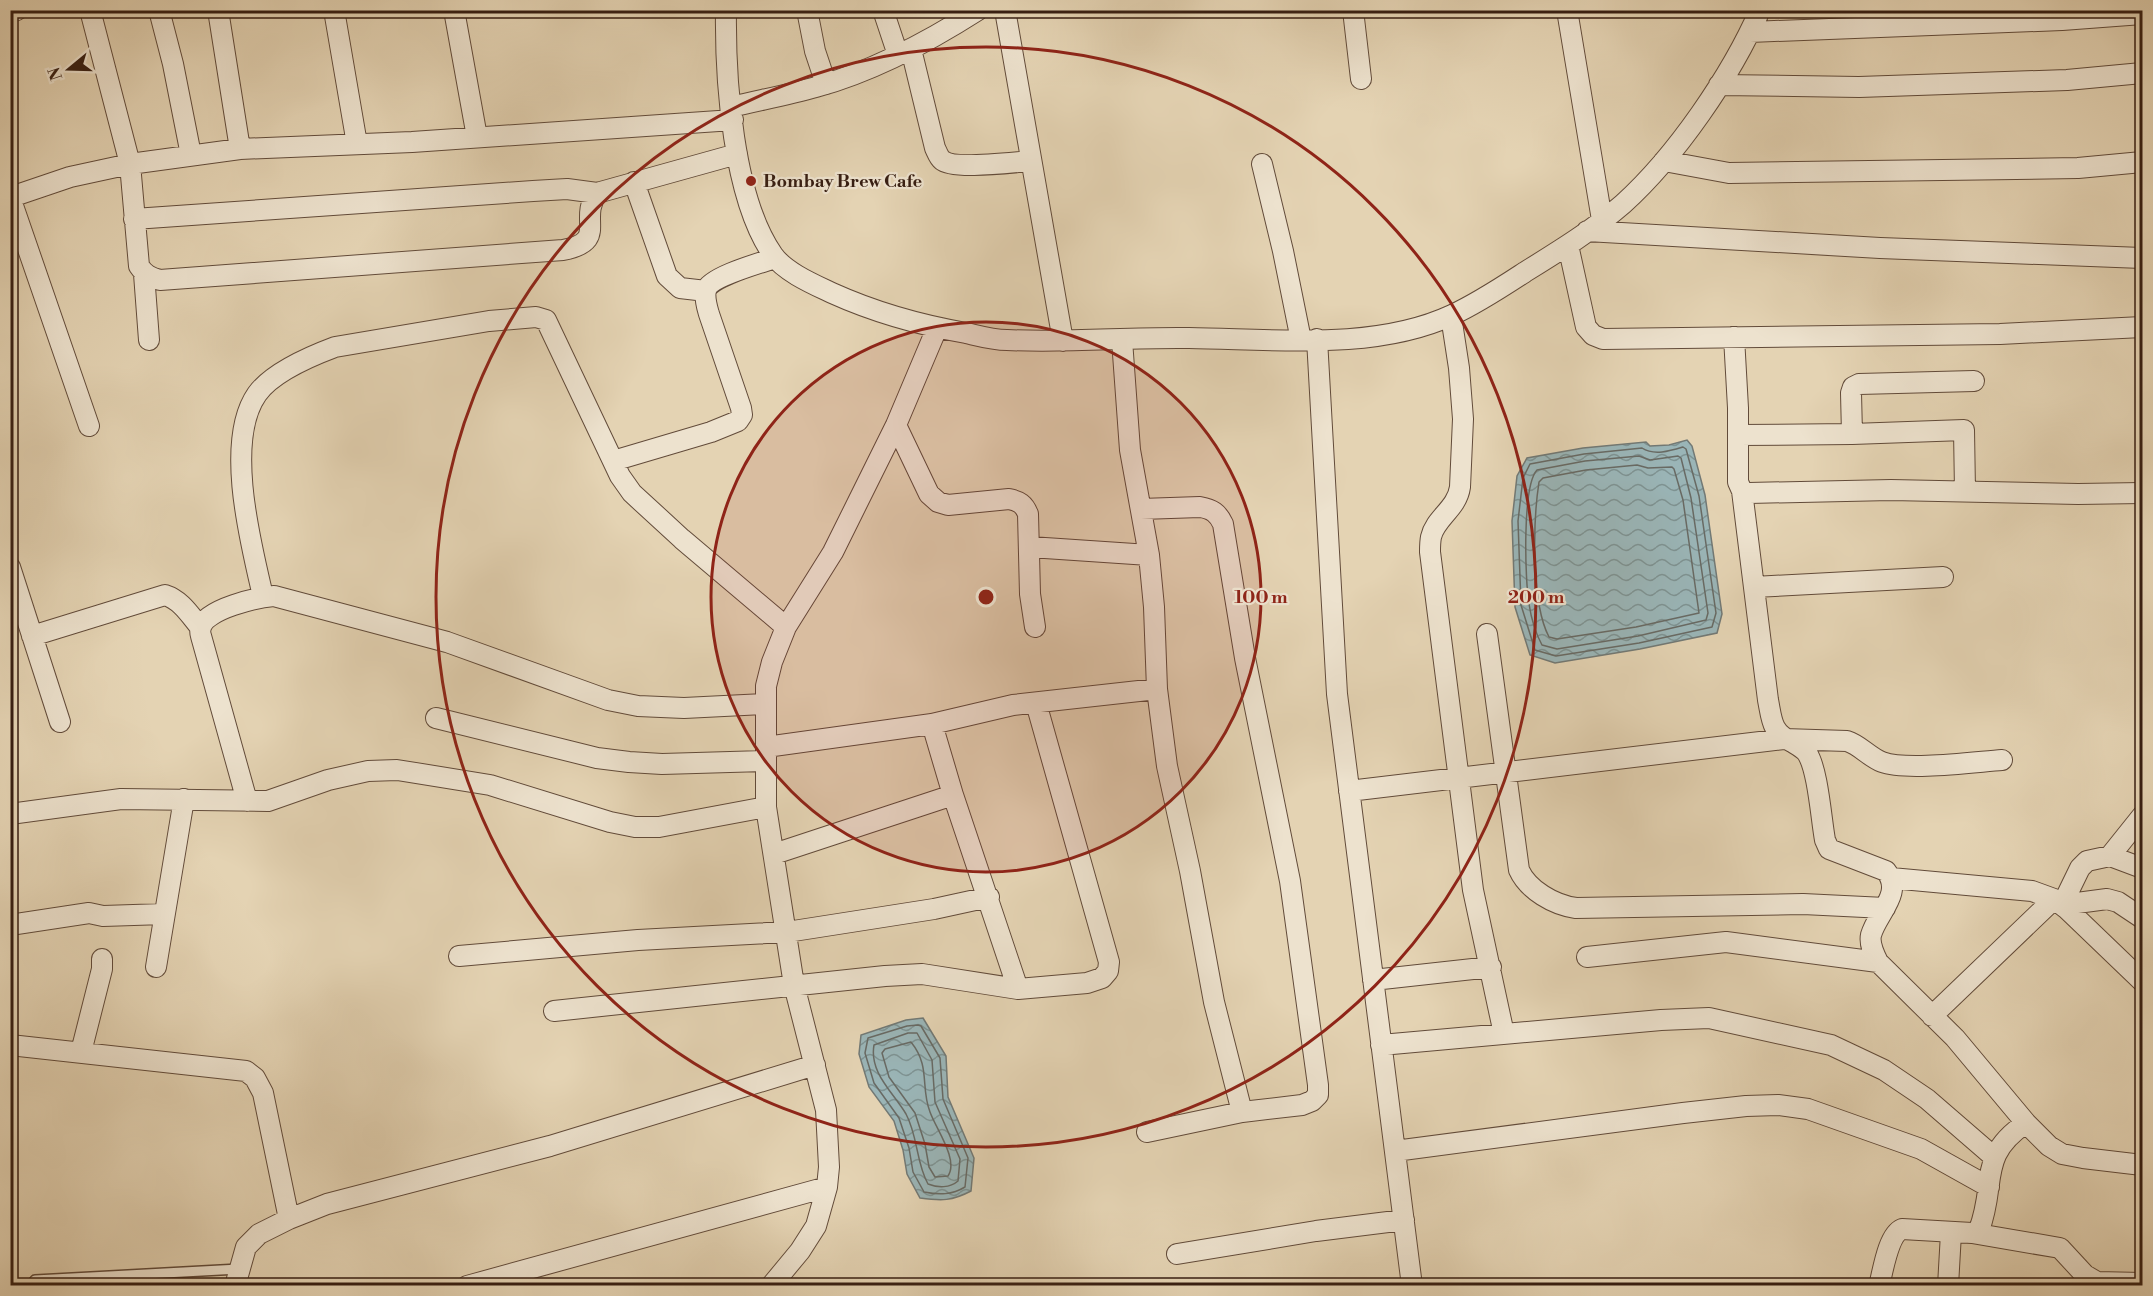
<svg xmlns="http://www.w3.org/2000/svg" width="2153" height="1296" viewBox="0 0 2153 1296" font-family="'Libre Bodoni',serif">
<defs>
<pattern id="water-waves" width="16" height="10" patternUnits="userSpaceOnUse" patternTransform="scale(1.5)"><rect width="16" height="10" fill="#9ab5b7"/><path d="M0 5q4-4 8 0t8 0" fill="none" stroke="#7e9393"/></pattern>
</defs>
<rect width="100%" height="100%" fill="#e4d3b3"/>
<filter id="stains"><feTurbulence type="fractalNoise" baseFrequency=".00333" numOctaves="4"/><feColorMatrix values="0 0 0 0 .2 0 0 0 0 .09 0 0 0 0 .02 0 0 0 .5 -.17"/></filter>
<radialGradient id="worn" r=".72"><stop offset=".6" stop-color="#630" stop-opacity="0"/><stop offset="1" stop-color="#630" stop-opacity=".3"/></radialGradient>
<path fill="url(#water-waves)" stroke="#727975" stroke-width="1.5" d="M 1687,440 L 1692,446 L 1705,495 L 1722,614 L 1717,633 L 1640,649 L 1555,663 L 1530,655 L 1515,607 L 1512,521 L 1517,476 L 1527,458 L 1583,448 L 1646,442 L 1650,446 L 1669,445 Z
M 923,1018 L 946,1056 L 948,1097 L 974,1158 L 971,1191 C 952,1201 942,1201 920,1198 L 907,1174 L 903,1150 L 894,1121 L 869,1087 L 859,1054 L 861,1035 L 906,1020 Z"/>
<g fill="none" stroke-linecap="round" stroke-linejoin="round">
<path stroke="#686a64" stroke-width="1.5" d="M 1683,447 L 1686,449 L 1699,496 L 1716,613 L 1712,627 L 1639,643 L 1556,656 L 1535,650 L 1521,605 L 1518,521 L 1523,478 L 1530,464 L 1584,454 L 1642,448 C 1654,456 1670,451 1683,447 Z
M 1639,456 L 1650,460 L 1678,456 L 1681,458 L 1691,498 L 1708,613 L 1706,620 L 1638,636 L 1557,649 L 1542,645 C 1536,634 1531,617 1529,604 C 1525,580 1522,486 1537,470 L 1585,461 Z
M 1637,465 L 1648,468 L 1672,467 L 1674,469 L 1683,500 L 1699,613 L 1636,627 L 1557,639 L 1549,637 C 1531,603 1533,521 1539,482 L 1543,478 L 1586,470 Z
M 918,1025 L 921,1026 L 940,1058 L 943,1099 L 968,1158 L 965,1187 C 952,1195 939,1195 924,1192 L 913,1172 L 909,1148 L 899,1118 L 874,1083 L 865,1053 L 868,1038 L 907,1026 Z
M 908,1033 L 917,1033 L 932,1060 L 935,1102 L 960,1159 L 958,1181 C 950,1188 938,1188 928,1184 C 916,1163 918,1136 906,1114 C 893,1092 869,1073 874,1045 Z
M 911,1042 C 931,1067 920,1086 930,1112 C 936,1129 959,1160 948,1176 L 935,1177 L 929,1167 L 925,1144 L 915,1113 L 889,1077 L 882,1053 L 885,1049 Z"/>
<g stroke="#624b3a" stroke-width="12">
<path id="service" d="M 30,1286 L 35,1280 L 239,1269"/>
</g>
<g stroke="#624b3a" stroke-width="22">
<path id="minor" d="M 90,10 L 130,164 L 139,266 C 145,275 150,277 160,280 L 563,250 C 609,241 578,220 597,193 L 737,154
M 159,10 L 173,64 L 191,155
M 218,10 L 240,149
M 334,10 L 357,144
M 454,10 L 477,137
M 726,10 C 725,80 733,198 773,255 C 785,272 813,284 832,293 C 874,312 920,325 966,333 C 979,336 993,340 1007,340 C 1068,343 1129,337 1189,338 C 1273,339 1375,351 1452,315 C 1478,303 1502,287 1525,272 C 1559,251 1593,230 1623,204 C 1676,156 1731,76 1760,10
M 807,10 L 815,51 L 826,84
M 883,10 L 898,55
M 1005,10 L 1063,341
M 1353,10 L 1361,79
M 1567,10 L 1602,220
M 10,13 L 17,10
M 1750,32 L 2062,20 L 2142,14
M 911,49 L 935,148 C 937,152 939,158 942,160 C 953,170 1014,162 1031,161
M 1719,85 L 1859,87 L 2067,80 L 2142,73
M 731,107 C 760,100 788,95 816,87 C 874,71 928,42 978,10
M 1664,161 L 1729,173 L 2078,168 L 2142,162
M 1262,164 L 1283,251 L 1301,340
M 634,182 L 667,276 L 680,288 L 706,291
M 10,197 L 89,426
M 11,197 L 70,177 L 130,164 L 240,149 L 412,142 L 733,120
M 134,219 L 533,191 L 567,189 L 597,193
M 1587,231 L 1880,248 L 2142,258
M 1568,245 L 1586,327 L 1593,335 L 1603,339 L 2000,334 L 2142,327
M 144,274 L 149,340
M 1451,316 L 1459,368 L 1463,419 L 1460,487 C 1457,509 1435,518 1431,537 C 1430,542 1430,547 1430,552 L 1473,890 L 1504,1034
M 1734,337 L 1738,408 L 1738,482 L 1742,491 L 1749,493 L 1891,490 L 2078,494 L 2142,493
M 1317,339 L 1337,694 L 1412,1286
M 1122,340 L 1130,450 L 1149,555 L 1154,607 L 1157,689 L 1167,766 L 1190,871 L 1214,1002 L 1242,1112
M 896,425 L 929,494 L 938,502 L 948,505 L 1009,499 C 1019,501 1024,504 1028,514 L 1030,594 L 1035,627
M 1852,434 L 1851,393 L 1853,387 L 1859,384 L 1974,381
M 1738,435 L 1852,434 L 1964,430 L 1965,491
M 613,461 L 711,432 L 738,421 L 742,415 L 741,408 L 709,314 C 707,307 704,298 706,290 C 710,277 760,263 775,258
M 1742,491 L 1768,700 C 1772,720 1771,732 1792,742 C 1797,745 1803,748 1807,753 C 1818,770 1821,818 1825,840 L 1829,849 L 1886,871 C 1904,893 1877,913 1871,935 C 1869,944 1874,954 1878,962 L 1955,1038 L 2026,1123 L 2049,1146 L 2062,1154 L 2083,1158 L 2142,1165
M 1141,509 L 1200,507 C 1212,509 1218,513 1223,524 L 1245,658 L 1290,881 L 1318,1085 L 1318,1095 L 1312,1101 L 1302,1105 L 1242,1112 L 1147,1132
M 1030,547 L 1149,555
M 10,567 L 60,722
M 1754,587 L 1943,577
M 263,596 C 251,544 224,441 257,394 C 272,373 311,356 335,347 L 489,321 L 536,317 L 546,320 L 620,476 L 632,493 L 682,539 L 786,627
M 1487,634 L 1519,870 C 1528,890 1554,905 1576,908 L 1803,904 L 1885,908
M 32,636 L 165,595 C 181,600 190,615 200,627
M 436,718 L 597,758 L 629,762 L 662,764 L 766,761
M 932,724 L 953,795 L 1018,989
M 766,747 L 932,724 L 1013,705 L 1157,689
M 1349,791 L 1784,739 L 1847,741 C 1860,745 1869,757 1882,762 C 1906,771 1974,762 2002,760
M 247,801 L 201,636 C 200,633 200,630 201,627 C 206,609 258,597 274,596 L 447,642 L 608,700 L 638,706 L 684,708 L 766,704
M 10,814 L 121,799 L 268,801 L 328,780 L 368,771 L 397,770 L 490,785 L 610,822 L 635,827 L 659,827 L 766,807
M 774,854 L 953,795
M 2110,856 L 2142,868
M 1891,878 L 2032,891 L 2054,899 L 2067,909 L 2142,981
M 2062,905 L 2080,868 L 2087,861 L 2110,856 L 2142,816
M 2062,905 L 2107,899 L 2118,902 L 2142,918
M 10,925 L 89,913 L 103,916 L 164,914
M 459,956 L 638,940 L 787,932 L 934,909 L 989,897
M 1587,957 L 1726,942 L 1878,962
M 156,967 L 184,799
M 1373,980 L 1491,967
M 554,1011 L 885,976 L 922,974 L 1018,989 L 1087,983 L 1102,978 L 1108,971 L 1109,962 L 1036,703
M 1932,1016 L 2054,899
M 10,1045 L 246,1071 L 255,1078 L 263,1093 L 289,1219
M 1381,1045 L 1661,1020 L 1709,1018 L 1831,1045 L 1884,1070 L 1927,1099 L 1994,1157
M 81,1052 L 102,969 L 102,959
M 1395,1151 L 1683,1113 L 1746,1106 L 1778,1105 L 1808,1109 L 1921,1149 L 1989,1187
M 1972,1233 L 2060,1248 L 2085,1275 L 2097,1282 L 2142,1283
M 1177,1254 L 1316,1231 L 1404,1220
M 235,1286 L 246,1247 L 259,1234 L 289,1219 L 327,1204 L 550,1146 L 815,1065
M 467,1286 L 827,1187
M 771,1286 L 800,1251 L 816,1226 L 827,1187 L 829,1167 L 826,1110 L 794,985 L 766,807 L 766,686 L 772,662 L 786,627 L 833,552 L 896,425 L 937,328
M 1879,1286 C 1883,1271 1888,1235 1902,1229 L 1972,1233 L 1979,1230 C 1997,1183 1977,1156 2026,1123
M 1948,1286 L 1951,1233"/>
</g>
<use href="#service" stroke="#ede2ce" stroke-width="9"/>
<use href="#minor" stroke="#ede2ce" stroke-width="20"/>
</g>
<circle cx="986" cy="597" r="275" fill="#8f2418" fill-opacity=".12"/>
<g fill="none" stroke="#8f2418" stroke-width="3">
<circle cx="986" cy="597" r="275"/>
<circle cx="986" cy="597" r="550"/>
</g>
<circle fill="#8f2418" stroke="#ede2ce" stroke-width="2" cx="751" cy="181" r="6"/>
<g text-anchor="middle" stroke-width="4.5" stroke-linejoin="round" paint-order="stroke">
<g font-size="18" font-weight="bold" fill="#371e12" stroke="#ede2ce" text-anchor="start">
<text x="763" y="187">Bombay Brew Cafe</text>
</g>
</g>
<circle cx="986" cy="597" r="9" fill="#8f2418" stroke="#ede2ce" stroke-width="3"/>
<g font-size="18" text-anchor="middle" font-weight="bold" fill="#8f2418" stroke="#ede2ce" stroke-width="4.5" stroke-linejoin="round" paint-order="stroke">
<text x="1261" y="603">100 m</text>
<text x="1536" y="603">200 m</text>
</g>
<rect width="2153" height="1296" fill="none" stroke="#e4d3b3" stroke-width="36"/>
<rect x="12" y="12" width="2129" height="1272" fill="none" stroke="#371e12" stroke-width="3"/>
<rect x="18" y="18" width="2117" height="1260" fill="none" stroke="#371e12" stroke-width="1.5"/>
<g transform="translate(69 69) rotate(251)" stroke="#ede2ce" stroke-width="4.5" paint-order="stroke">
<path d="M0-4.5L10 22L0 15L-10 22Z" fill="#371e12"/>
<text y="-9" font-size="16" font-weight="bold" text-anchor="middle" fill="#371e12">N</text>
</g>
<rect width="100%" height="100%" filter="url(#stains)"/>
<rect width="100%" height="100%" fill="url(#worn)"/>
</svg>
